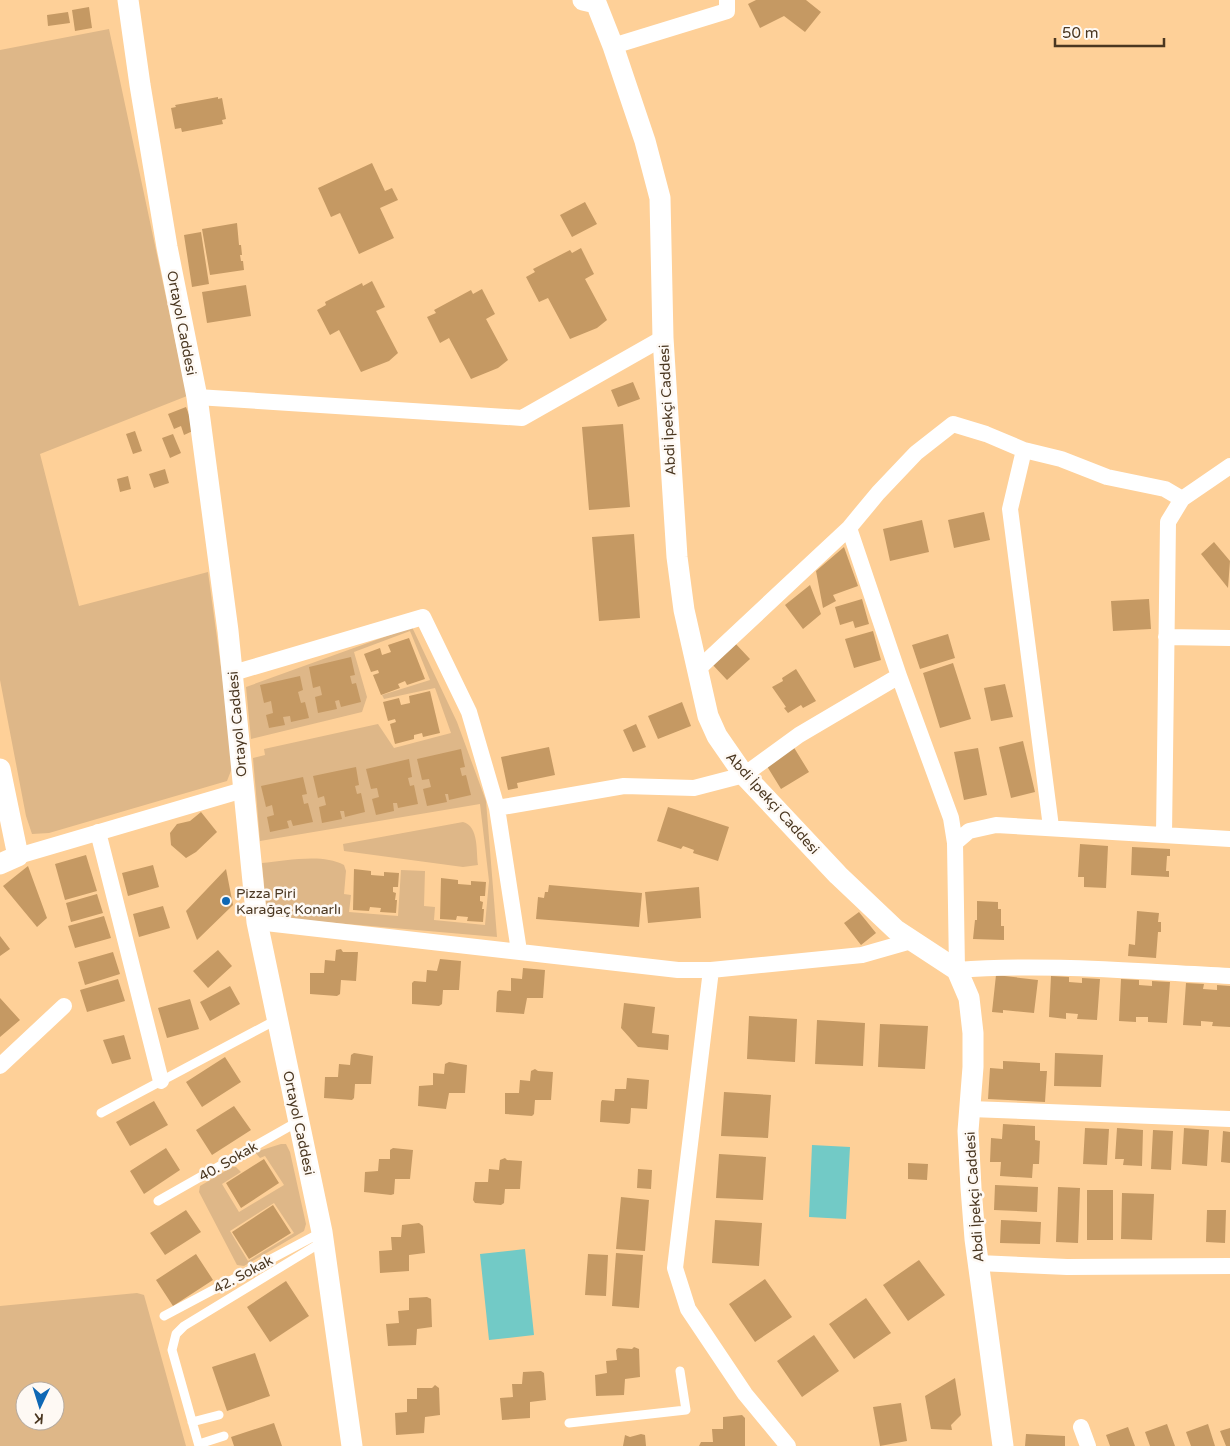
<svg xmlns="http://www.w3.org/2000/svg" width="1230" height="1446" viewBox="0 0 1230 1446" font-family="'Varela Round',sans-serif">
<rect width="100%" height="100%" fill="#fed098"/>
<path fill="#deb788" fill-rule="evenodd" d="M 109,29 L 187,396 L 40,454 L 79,606 L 208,572 L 234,763 L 227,781 L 49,833 L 32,834 L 26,816 L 0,680 L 0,50 Z
M 412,627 L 457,722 L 486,801 L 497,937 L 267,917 L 262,863 C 286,861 322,853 344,865 L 346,871 L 344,894 L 351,895 L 349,912 L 398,916 L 401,870 L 425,871 L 424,906 L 435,907 L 434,920 L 485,925 L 489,881 L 480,804 L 260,841 L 253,758 L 265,755 L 264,749 L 378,724 L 394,748 L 451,733 L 435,688 L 384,699 L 382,695 L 430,680 L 410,631 L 354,652 L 367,697 L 362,712 L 251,739 L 246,687 Z
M 463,822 C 479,826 476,851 478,865 L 463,867 L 344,851 L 343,844 Z
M 281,1144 L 286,1144 L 290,1152 L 306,1224 L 304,1231 L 244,1266 L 237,1265 L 199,1192 L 200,1186 L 232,1167 L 236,1167 L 241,1172 L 222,1184 L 239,1212 L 284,1185 L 265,1156 L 260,1158 L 255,1152 ZM 274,1203 L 294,1233 L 248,1261 L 230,1231 Z
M 137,1293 L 144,1295 L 186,1446 L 0,1446 L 0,1306 ZM 25,1391 L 55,1391 L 55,1421 L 25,1421 Z"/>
<path fill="#72cac6" d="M 812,1145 L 850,1147 L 846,1219 L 809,1217 Z
M 525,1249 L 534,1335 L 489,1340 L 480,1254 Z"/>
<path fill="#c59963" d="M 756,0 L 806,0 L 821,12 L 805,32 L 784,16 L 760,28 L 748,4 Z
M 89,7 L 92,28 L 75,31 L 72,10 Z
M 68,12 L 70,23 L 48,26 L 47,15 Z
M 218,97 L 218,99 L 222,98 L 226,119 L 222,120 L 223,124 L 182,132 L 181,128 L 175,129 L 171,108 L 176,107 L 175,105 Z
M 372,163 L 385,191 L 392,188 L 398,200 L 380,208 L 394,238 L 359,254 L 340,213 L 331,217 L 318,188 Z
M 585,202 L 597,224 L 572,237 L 560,215 Z
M 237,223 L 239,245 L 241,245 L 242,255 L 240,255 L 241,261 L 243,261 L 244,270 L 210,275 L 202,229 Z
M 201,232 L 209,284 L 192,287 L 184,235 Z
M 581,248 L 594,274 L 585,279 L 607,320 L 597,328 L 570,339 L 548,298 L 539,302 L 526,277 L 535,272 L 533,269 L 570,250 L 572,253 Z
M 372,281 L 385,307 L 376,311 L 398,353 L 389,361 L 361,372 L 339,330 L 330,335 L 317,310 L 326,305 L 325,302 L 362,283 L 363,286 Z
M 246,285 L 251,316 L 207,323 L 202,292 Z
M 482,289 L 495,314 L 486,319 L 508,360 L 498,368 L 471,379 L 449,338 L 440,343 L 427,317 L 436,313 L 434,310 L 471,290 L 473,294 Z
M 633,382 L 640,399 L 618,407 L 611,390 Z
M 186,407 L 195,430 L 184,435 L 181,426 L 174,429 L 168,414 Z
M 623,424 L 630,507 L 589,510 L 582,427 Z
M 135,431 L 142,451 L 133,454 L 126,434 Z
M 173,434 L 181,453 L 170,458 L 162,438 Z
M 165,469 L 169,483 L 154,488 L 149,474 Z
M 128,476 L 131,489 L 120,492 L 117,479 Z
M 984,512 L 990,540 L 954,548 L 948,520 Z
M 922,520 L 929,552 L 890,561 L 883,529 Z
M 634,534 L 640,618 L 599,621 L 592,537 Z
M 1214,542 L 1230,561 L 1228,588 L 1201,554 Z
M 844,547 L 858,586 L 833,595 L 836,601 L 823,608 L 816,571 Z
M 810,585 L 821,614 L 803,629 L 785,605 Z
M 862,599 L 869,624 L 855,628 L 853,621 L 840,625 L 835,607 Z
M 1149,599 L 1151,629 L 1113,631 L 1111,601 Z
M 873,631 L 881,660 L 854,668 L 845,639 Z
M 948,634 L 955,658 L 920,669 L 912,645 Z
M 409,638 L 425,679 L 407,685 L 405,681 L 398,684 L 400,688 L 381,695 L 373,675 L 379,673 L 378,670 L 371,672 L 364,654 L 380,648 L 382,655 L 391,652 L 388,645 Z
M 734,642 L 750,659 L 727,680 L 711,663 Z
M 351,657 L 355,675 L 350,676 L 352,684 L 356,683 L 361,702 L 341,707 L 339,700 L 335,701 L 337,709 L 318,713 L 315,697 L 322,695 L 320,686 L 313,688 L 309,667 Z
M 953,663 L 971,719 L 940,728 L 923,673 Z
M 796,669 L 816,701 L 803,708 L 801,705 L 788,713 L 784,708 L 786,707 L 772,687 L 783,681 L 782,678 Z
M 300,676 L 303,690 L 298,692 L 301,703 L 305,702 L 309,718 L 291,722 L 290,716 L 283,717 L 285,725 L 269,728 L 266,715 L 273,713 L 271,701 L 264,703 L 260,685 Z
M 1005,684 L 1013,717 L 991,721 L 984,688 Z
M 430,691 L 440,733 L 423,737 L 422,733 L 414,735 L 414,739 L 395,744 L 390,724 L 396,722 L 395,719 L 388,721 L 383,702 L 399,698 L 401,705 L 410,703 L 409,696 Z
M 682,702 L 691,726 L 658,739 L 648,716 Z
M 636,724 L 646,747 L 633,752 L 623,730 Z
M 1023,741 L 1035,792 L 1011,798 L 999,747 Z
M 793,746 L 809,772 L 781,789 L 765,763 Z
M 549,747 L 555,775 L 517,783 L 518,788 L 508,790 L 501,757 Z
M 978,748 L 987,795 L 964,800 L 954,752 Z
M 461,749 L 465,767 L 460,768 L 462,776 L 466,775 L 471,795 L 449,800 L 448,794 L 445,794 L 447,802 L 427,806 L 423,789 L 431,787 L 429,779 L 422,780 L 417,759 Z
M 409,759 L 412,777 L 408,778 L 410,786 L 414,785 L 418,804 L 398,808 L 397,803 L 393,803 L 394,811 L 376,815 L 372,799 L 379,797 L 377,788 L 371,789 L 366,769 Z
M 356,767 L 359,785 L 355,786 L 357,794 L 361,793 L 365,812 L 345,817 L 344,811 L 340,811 L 342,819 L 322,823 L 319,807 L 326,805 L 324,796 L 318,798 L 313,776 Z
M 303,777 L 307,794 L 302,795 L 304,804 L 308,803 L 313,822 L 293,826 L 291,820 L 287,821 L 289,828 L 270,832 L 267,817 L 274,815 L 272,805 L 266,807 L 261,786 Z
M 668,807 L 729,827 L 718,861 L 693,853 L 694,850 L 683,846 L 681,849 L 657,841 Z
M 201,812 L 217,832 L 196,852 L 186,858 L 171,845 L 170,833 L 177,824 L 190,821 Z
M 1080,844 L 1108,846 L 1106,888 L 1084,887 L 1084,877 L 1078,877 Z
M 1132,847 L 1170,849 L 1170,856 L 1167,856 L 1166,871 L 1169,871 L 1169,877 L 1131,875 Z
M 86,855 L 97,891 L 65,900 L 55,864 Z
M 153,865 L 159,887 L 128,896 L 122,873 Z
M 28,866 L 47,918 L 37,927 L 3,886 Z
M 226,869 L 233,905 L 197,940 L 186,911 Z
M 354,869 L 371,871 L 371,875 L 384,876 L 384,872 L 399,873 L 398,887 L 393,887 L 393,892 L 396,893 L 395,900 L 397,900 L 396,913 L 380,912 L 381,908 L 370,907 L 369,911 L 353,910 Z
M 441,878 L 458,880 L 458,884 L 471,885 L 471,881 L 486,882 L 485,896 L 480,896 L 480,901 L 483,902 L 482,909 L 484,909 L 483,922 L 467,921 L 468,917 L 457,916 L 456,920 L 440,919 Z
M 549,885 L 642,893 L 639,927 L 536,919 L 538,897 L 544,898 L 545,892 L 548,892 Z
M 699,887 L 701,918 L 648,923 L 645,892 Z
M 97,894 L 103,913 L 71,922 L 66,903 Z
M 977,901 L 998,902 L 998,909 L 1001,909 L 1001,926 L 1004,926 L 1004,940 L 973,939 L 975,920 L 977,920 Z
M 163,906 L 170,928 L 139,937 L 133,914 Z
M 1137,911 L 1159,913 L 1158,922 L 1161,922 L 1161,932 L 1158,932 L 1156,958 L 1128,956 L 1129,944 L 1135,945 Z
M 859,912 L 876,933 L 861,945 L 844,923 Z
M 104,916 L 111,938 L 75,948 L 68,926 Z
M 0,936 L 10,949 L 0,956 Z
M 341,949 L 343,952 L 358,952 L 356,981 L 341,980 L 340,994 L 337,996 L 310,994 L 310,973 L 324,973 L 325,960 L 335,961 L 336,950 Z
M 218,950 L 232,966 L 208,988 L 193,971 Z
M 113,952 L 120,974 L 85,985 L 78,962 Z
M 440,959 L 461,961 L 459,990 L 443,990 L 442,1004 L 439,1006 L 412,1004 L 412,983 L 414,981 L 426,982 L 427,970 L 437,971 Z
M 523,968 L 545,970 L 543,998 L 527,998 L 524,1014 L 496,1012 L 497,992 L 499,990 L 511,991 L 511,978 L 522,979 Z
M 996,975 L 1038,980 L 1034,1013 L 1003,1010 L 1003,1013 L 992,1012 Z
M 1051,976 L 1069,977 L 1069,982 L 1082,983 L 1082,978 L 1100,979 L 1097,1020 L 1077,1019 L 1078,1014 L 1066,1013 L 1066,1019 L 1049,1017 Z
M 118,979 L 125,1001 L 87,1012 L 80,990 Z
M 1121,979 L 1139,980 L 1139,985 L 1152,986 L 1152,981 L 1170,982 L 1167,1023 L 1148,1022 L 1148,1017 L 1136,1017 L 1136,1022 L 1119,1021 Z
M 1186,983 L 1204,984 L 1203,989 L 1217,990 L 1217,985 L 1230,986 L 1230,1027 L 1212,1026 L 1213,1022 L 1201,1021 L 1201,1026 L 1183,1025 Z
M 230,986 L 240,1004 L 210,1021 L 200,1002 Z
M 0,998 L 20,1020 L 0,1037 Z
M 190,999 L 199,1029 L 167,1038 L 158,1008 Z
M 624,1003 L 655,1007 L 652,1033 L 669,1035 L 668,1050 L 638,1047 L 621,1028 Z
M 749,1016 L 797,1019 L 795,1062 L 747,1059 Z
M 817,1020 L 865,1023 L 863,1066 L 815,1064 Z
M 880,1024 L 928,1026 L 925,1069 L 878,1067 Z
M 124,1035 L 131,1059 L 112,1064 L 103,1040 Z
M 354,1053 L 373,1056 L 371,1084 L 355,1084 L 354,1098 L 352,1100 L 324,1098 L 325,1077 L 338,1077 L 339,1064 L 350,1065 L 351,1055 Z
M 1055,1053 L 1103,1055 L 1101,1087 L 1054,1086 Z
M 225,1057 L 241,1082 L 202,1107 L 186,1082 Z
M 1003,1061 L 1040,1063 L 1040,1071 L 1047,1071 L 1045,1102 L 988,1099 L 990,1068 L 1003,1069 Z
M 449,1062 L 467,1065 L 465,1093 L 449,1093 L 446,1109 L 418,1106 L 419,1086 L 433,1085 L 433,1073 L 444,1074 L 445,1064 Z
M 535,1069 L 538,1071 L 553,1072 L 551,1100 L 535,1100 L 534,1114 L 532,1116 L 505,1114 L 505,1093 L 519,1093 L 520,1080 L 530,1081 L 531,1071 Z
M 627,1078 L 649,1080 L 647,1109 L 631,1108 L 630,1123 L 628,1124 L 600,1122 L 601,1102 L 602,1100 L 614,1101 L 615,1089 L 626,1089 Z
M 724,1092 L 771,1095 L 768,1138 L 721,1136 Z
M 154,1101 L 168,1125 L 130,1146 L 116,1122 Z
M 234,1106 L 251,1130 L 212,1155 L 196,1130 Z
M 1003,1124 L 1035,1126 L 1035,1140 L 1040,1141 L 1039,1164 L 1033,1164 L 1032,1178 L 1000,1176 L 1001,1162 L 990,1162 L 991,1138 L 1002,1139 Z
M 1085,1128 L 1109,1129 L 1107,1165 L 1083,1164 Z
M 1117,1128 L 1143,1130 L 1142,1166 L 1123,1165 L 1124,1159 L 1115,1159 Z
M 1184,1128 L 1209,1130 L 1207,1166 L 1182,1164 Z
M 1153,1130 L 1173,1131 L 1171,1170 L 1151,1169 Z
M 1223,1131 L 1230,1132 L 1230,1163 L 1221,1162 Z
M 166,1148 L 180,1170 L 144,1194 L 130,1171 Z
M 393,1148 L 413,1150 L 410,1179 L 395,1179 L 394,1194 L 391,1195 L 364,1192 L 365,1172 L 378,1171 L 379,1159 L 390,1159 L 390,1150 Z
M 719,1154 L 766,1157 L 763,1200 L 716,1198 Z
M 505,1158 L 507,1160 L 522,1161 L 520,1189 L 505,1189 L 504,1203 L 501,1205 L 475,1203 L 473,1200 L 475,1182 L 488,1182 L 489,1169 L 499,1170 L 500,1160 Z
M 264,1159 L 279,1183 L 241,1208 L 226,1183 Z
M 908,1163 L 928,1164 L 927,1180 L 908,1179 Z
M 638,1169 L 652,1170 L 651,1189 L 637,1188 Z
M 995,1185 L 1038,1187 L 1037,1212 L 994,1210 Z
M 1058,1187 L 1080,1188 L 1078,1243 L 1056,1242 Z
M 1087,1190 L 1113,1190 L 1113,1240 L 1087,1240 Z
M 1122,1193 L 1154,1194 L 1152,1240 L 1121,1239 Z
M 621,1197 L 649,1200 L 645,1251 L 616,1249 Z
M 273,1205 L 291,1233 L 249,1259 L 232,1232 Z
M 186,1210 L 201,1232 L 165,1255 L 150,1233 Z
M 1207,1210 L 1226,1210 L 1225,1243 L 1206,1242 Z
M 715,1220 L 762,1223 L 759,1266 L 712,1263 Z
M 1001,1220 L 1041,1222 L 1040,1244 L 1000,1243 Z
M 419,1223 L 423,1226 L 425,1253 L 409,1255 L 409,1271 L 380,1273 L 379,1251 L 392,1250 L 391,1237 L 401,1237 L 402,1225 Z
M 616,1253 L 643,1255 L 639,1308 L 612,1306 Z
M 196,1254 L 213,1280 L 173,1306 L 156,1280 Z
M 588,1254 L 608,1255 L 606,1296 L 585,1295 Z
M 919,1260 L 945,1295 L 908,1321 L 883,1285 Z
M 765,1279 L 792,1317 L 755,1342 L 729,1304 Z
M 286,1281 L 309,1316 L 270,1342 L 247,1307 Z
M 427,1297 L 431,1299 L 432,1327 L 417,1329 L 416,1345 L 388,1346 L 386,1324 L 399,1323 L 398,1311 L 409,1310 L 409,1298 Z
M 866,1298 L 891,1333 L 854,1359 L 829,1324 Z
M 814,1335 L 839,1371 L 802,1397 L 777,1361 Z
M 634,1347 L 639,1349 L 640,1377 L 625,1379 L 624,1395 L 596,1396 L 595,1375 L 607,1373 L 606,1361 L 617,1360 L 616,1350 L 618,1348 L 632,1349 Z
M 255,1353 L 270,1396 L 227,1411 L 212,1367 Z
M 541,1371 L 544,1373 L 546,1400 L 530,1402 L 530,1418 L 502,1420 L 500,1398 L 513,1397 L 512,1384 L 522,1384 L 523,1372 Z
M 955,1378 L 961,1415 L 951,1425 L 952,1430 L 931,1429 L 925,1396 Z
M 435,1385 L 439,1388 L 440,1415 L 425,1417 L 424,1433 L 396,1435 L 395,1413 L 407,1412 L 407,1399 L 417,1399 L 417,1388 L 432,1388 Z
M 901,1403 L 907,1441 L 880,1446 L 873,1407 Z
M 742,1415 L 745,1418 L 745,1446 L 699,1446 L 701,1442 L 713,1442 L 712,1429 L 723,1429 L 723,1417 Z
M 274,1423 L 282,1446 L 234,1446 L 231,1437 Z
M 1167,1424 L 1175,1446 L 1150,1446 L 1145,1432 Z
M 1208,1424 L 1215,1446 L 1191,1446 L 1186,1432 Z
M 1128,1427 L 1135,1446 L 1110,1446 L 1106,1435 Z
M 1230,1428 L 1230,1446 L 1226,1446 L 1220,1431 Z
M 641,1434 L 645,1435 L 646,1446 L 623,1446 L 625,1435 L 630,1437 Z
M 1026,1434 L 1065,1436 L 1065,1446 L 1025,1446 Z"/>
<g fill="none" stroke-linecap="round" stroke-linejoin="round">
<path stroke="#fff" stroke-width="9" d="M 101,1113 L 278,1019
M 158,1201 L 299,1121
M 164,1316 L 322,1232
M 192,1422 L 219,1415
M 569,1423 L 686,1410 L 680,1371
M 199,1444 L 224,1436
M 199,1446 L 172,1350 L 176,1334 L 184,1326 L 322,1242"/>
<path stroke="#fff" stroke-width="16" d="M 613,46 L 727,11 L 727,0
M 197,397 L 522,418 L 663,338
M 1024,450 L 1010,509 L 1051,827
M 849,528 L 878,493 L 916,453 L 953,424 L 986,434 L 1024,450 L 1061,459 L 1107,477 L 1165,489 L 1182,499
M 1166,637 L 1230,638
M 233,673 L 423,617 L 469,712 L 497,808
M 899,676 L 951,818 L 955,843
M 98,832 L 161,1081
M 1164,835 L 1168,522 L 1182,499 L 1230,466
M 1230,839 L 996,825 L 969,831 L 955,843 L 957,970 C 1047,963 1139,972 1230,976
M 18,856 L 243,790
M 257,922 L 678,970 L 711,970 L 862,955 L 911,941
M 519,951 L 497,808 L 624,786 L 694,788 L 744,775 L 799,735 L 899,676 L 849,528 L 696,671
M 711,970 L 675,1268 L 688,1309 L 745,1394 L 788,1446
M 0,1066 L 64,1006
M 970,1109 L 1230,1119
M 978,1263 L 1067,1267 L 1230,1266
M 1081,1427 L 1088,1446"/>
<path stroke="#fff" stroke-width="21" d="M 128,0 L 140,85 L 167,247 L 197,397 L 228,631 L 257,922 L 322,1232 L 352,1446
M 583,0 L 596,3 L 613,46 L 645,141 L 660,198 L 663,338 L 677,557 L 684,610 L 708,716 L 717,736 L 744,775 L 838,875 L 896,930 L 957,970 L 969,998 L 973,1033 L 973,1067 L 968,1131 L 971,1188 L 975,1239 L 1003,1446
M 0,769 L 18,856 L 0,864"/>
</g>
<circle fill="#0f68b5" stroke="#fef9f4" stroke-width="2" cx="226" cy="901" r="5"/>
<g text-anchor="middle" stroke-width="5" stroke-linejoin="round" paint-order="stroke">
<g font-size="14" fill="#4a3721" stroke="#fef9f4">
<text transform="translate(182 323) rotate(79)" y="5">Ortayol Caddesi</text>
<text transform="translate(667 410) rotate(-93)" y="5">Abdi İpekçi Caddesi</text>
<text transform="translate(237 724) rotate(-95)" y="5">Ortayol Caddesi</text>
<text transform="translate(773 803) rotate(48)" y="5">Abdi İpekçi Caddesi</text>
<text transform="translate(299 1123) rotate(78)" y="5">Ortayol Caddesi</text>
<text transform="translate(228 1161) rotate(-30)" y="5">40. Sokak</text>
<text transform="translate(974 1197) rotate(-94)" y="5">Abdi İpekçi Caddesi</text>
<text transform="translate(243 1274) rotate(-28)" y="5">42. Sokak</text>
</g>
<g font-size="14" fill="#4a3721" stroke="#fef9f4" text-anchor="start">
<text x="236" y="898">Pizza Piri<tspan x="236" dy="16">Karağaç Konarlı</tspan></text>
</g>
</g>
<g transform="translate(40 1406) rotate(184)"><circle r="24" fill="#fef9f4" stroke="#b6aba0"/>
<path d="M0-4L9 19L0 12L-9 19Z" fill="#0f68b5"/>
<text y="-8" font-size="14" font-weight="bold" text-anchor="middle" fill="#4a3721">K</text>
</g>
<path d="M1055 38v8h109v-8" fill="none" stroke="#4a3721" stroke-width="2.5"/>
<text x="1062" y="38" font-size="15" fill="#4a3721" stroke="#fef9f4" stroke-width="4" paint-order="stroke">50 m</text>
</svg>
